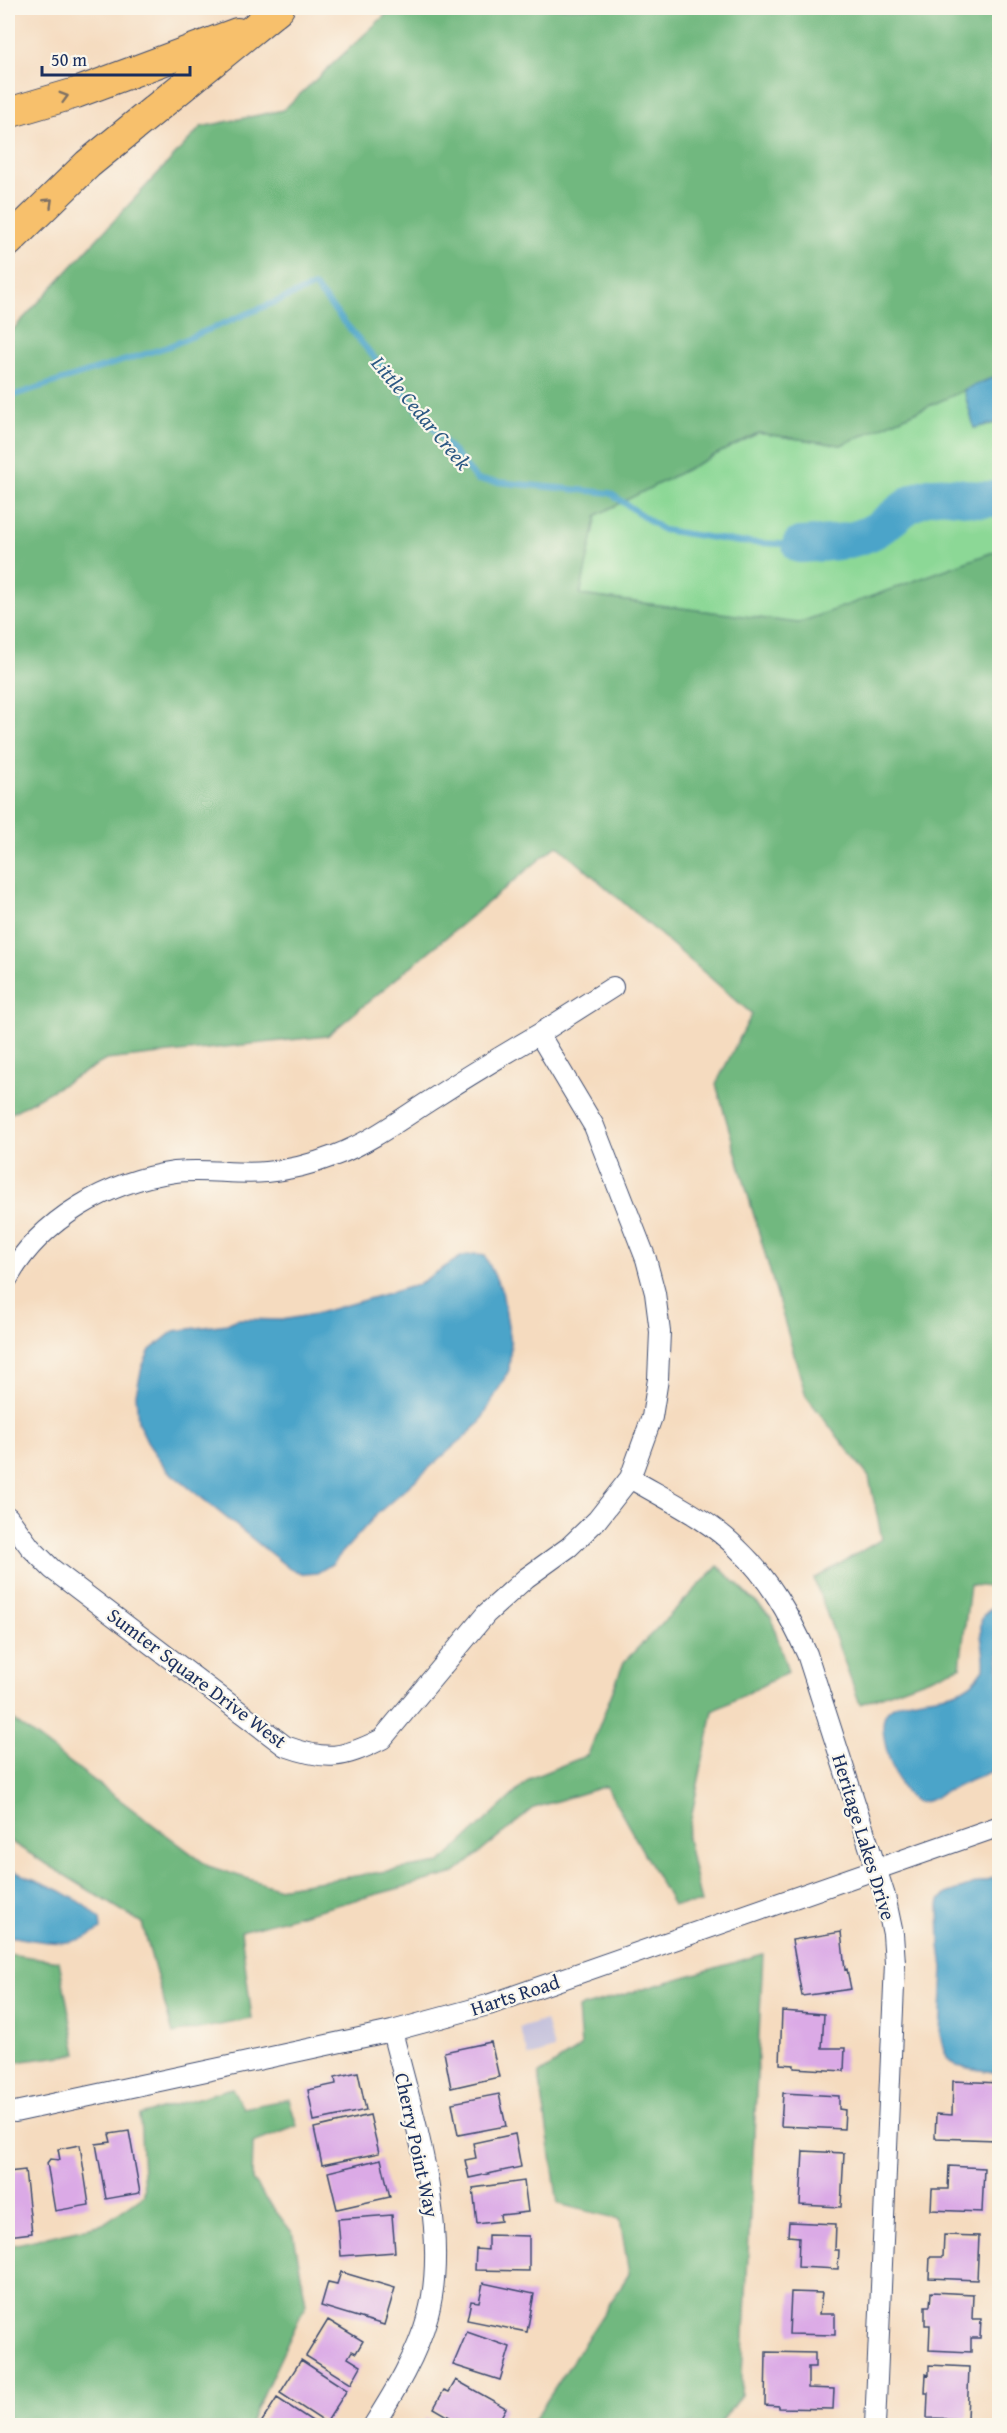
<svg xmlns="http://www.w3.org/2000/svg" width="1007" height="2433" viewBox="0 0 1007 2433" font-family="'Gentium Book Plus',serif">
<rect width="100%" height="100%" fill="#fbf7ec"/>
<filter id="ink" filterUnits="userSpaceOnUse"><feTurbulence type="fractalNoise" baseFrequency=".0167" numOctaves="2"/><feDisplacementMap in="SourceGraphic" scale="12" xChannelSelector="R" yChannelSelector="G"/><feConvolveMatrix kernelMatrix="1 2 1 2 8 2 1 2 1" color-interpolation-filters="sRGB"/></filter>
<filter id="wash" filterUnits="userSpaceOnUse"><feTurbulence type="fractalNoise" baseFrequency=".008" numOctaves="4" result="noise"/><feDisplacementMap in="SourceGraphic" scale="24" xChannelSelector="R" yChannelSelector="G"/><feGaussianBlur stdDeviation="1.35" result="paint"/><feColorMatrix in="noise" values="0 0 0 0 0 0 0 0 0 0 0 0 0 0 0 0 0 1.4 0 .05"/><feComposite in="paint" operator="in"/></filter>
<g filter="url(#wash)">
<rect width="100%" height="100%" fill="#f5dbbf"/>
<path fill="#c3c0db" d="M 546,2020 L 554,2049 L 529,2057 L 520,2028 Z"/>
<path fill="#8cd896" stroke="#54847a" stroke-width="1.5" d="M 964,390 L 974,428 L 999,422 L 999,550 L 798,624 L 580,595 L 596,515 L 758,433 L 841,445 Z"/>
<path fill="#71b87f" stroke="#46746e" stroke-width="1.5" d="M 393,8 L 999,8 L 999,375 L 841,445 L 758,433 L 597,515 L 580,595 L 798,623 L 999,550 L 1000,1027 L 998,1029 L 999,1588 L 970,1585 L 960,1667 L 860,1704 L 814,1579 L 882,1539 L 869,1477 L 806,1396 L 716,1084 L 752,1014 L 557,845 L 327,1036 L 106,1060 L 8,1115 L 8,335 L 201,127 L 283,110 Z
M 718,1566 L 771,1617 L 788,1672 L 713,1711 L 687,1838 L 701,1903 L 673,1905 L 606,1786 L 534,1808 L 455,1873 L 241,1931 L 252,2019 L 173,2034 L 142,1923 L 8,1840 L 8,1716 L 208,1866 L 277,1888 L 440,1863 L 531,1778 L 588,1755 L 624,1662 Z
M 8,1954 L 59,1961 L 77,2054 L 8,2063 Z
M 763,1954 L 741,2395 L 719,2425 L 531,2425 L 629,2274 L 620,2219 L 558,2204 L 539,2074 L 581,2047 L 578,2008 Z
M 232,2088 L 243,2108 L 289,2099 L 297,2126 L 253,2143 L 252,2180 L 294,2235 L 306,2304 L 249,2425 L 8,2425 L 8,2246 L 103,2224 L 144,2195 L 140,2115 Z"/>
<path fill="#4ba4c9" stroke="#336a94" stroke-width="1.5" d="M 999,375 L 999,422 L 974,428 L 964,390 Z
M 475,1254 L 485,1256 L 502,1291 L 511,1342 L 509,1370 L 479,1424 L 377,1514 L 332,1564 L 317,1573 L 305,1574 L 290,1569 L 167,1470 L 149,1445 L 138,1422 L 136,1394 L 142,1367 L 150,1350 L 174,1331 L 227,1324 L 237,1319 L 282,1320 L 315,1314 L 417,1285 L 462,1256 Z
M 999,1605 L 999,1768 L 940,1794 C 934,1799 924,1804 915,1801 C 898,1794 875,1731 886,1713 C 895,1697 938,1698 955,1692 C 968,1688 977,1680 984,1669 C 987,1643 967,1614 999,1605 Z
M 8,1869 C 42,1883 73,1892 100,1919 L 101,1929 C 70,1951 42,1941 8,1936 Z
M 999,1876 L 1000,1876 L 999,2073 L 956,2066 L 948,2059 L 944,2050 L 940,2035 L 943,1968 L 940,1946 L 939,1906 L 940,1900 L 946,1894 Z"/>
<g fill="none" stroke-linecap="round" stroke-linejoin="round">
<path stroke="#4ba4c9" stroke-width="6" d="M 8,397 L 167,347 L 314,286 L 477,480 L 610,493 L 663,530 L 739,542 L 800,545"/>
<path stroke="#4ba4c9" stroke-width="36" d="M 800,545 C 822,544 847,543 868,534 C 890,525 901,505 926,497 C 951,489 975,504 1000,498"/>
</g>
<g id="blocks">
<path fill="#dbaae6" d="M 841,1932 L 845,1970 L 847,1969 L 851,1989 L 802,1996 L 792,1940 Z
M 782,2011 L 824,2014 L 822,2048 L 845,2048 L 844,2071 L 794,2068 L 794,2065 L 780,2064 Z
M 491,2042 L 499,2077 L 451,2088 L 444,2052 Z
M 358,2072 L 366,2110 L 314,2121 L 308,2090 L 336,2084 L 335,2077 Z
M 953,2081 L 1000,2083 L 997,2140 L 935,2138 L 936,2114 L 952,2115 Z
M 783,2093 L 839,2096 L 839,2109 L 845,2110 L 844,2129 L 781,2126 Z
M 499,2094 L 506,2126 L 458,2135 L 452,2103 Z
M 370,2115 L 379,2153 L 322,2165 L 314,2128 Z
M 129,2131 L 140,2193 L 106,2199 L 96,2144 L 111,2142 L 109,2134 Z
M 515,2134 L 521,2167 L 469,2178 L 465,2160 L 476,2158 L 473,2143 Z
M 80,2145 L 89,2205 L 55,2211 L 47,2163 L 50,2159 L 60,2160 L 58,2149 Z
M 803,2151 L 844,2153 L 841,2207 L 800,2205 Z
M 381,2159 L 390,2197 L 337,2209 L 328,2172 Z
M 949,2166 L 984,2168 L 982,2212 L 931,2210 L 932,2189 L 948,2189 Z
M 25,2170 L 32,2233 L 8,2236 L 8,2172 Z
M 524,2181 L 528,2212 L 500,2215 L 501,2221 L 477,2224 L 473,2188 Z
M 392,2215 L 395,2252 L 341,2256 L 338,2219 Z
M 789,2222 L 836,2224 L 835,2250 L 839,2250 L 838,2269 L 798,2267 L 799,2237 L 788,2236 Z
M 488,2235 L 529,2236 L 529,2271 L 475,2270 L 476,2249 L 488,2250 Z
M 944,2235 L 979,2236 L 977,2280 L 929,2278 L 930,2257 L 943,2257 Z
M 341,2272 L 395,2288 L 384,2325 L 321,2306 L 328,2282 L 337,2284 Z
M 483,2283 L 534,2294 L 527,2332 L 467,2320 L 471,2301 L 479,2302 Z
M 791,2292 L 822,2293 L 819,2314 L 835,2314 L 835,2335 L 789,2334 Z
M 931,2292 L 973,2294 L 972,2319 L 981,2319 L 980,2338 L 971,2338 L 971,2352 L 929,2350 L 930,2325 L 925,2325 L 925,2306 L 930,2306 Z
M 328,2320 L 363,2341 L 356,2353 L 352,2351 L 348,2358 L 361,2366 L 351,2384 L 306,2356 Z
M 467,2332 L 510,2347 L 500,2380 L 453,2365 Z
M 766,2352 L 815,2353 L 815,2367 L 808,2367 L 808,2388 L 834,2389 L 833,2409 L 779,2408 L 779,2406 L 765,2405 Z
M 301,2360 L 347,2390 L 326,2423 L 280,2393 Z
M 929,2365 L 969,2367 L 967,2419 L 927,2418 L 928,2393 L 925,2393 L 926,2374 L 929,2375 Z
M 456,2380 L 506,2408 L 496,2426 L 465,2426 L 434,2408 L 444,2390 L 449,2392 Z
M 277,2398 L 320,2426 L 259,2426 Z
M 426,2418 L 438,2426 L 421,2426 Z"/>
</g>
</g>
<g filter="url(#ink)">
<use href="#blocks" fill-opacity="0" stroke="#3c496d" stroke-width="1.5"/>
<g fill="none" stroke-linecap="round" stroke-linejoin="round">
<g stroke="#3c496d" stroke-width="22">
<path id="minor" d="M 539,1034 L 613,987
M 8,1278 C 41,1219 109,1181 175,1172 C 204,1168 236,1175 266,1172 C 290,1170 313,1164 336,1155 C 371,1142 402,1118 434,1098 C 468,1076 503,1055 539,1034 L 594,1126 L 646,1259 L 655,1293 L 660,1332 L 658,1379 L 652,1417 L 630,1478 L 597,1520 L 569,1547 L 526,1578 L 486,1614 L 382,1739 C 342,1759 327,1761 285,1746 L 52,1569 L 30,1547 L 8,1517
M 630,1478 C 665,1499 707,1518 737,1548 C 769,1578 789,1614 807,1654 L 885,1896 L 893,1934 L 895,1963 L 875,2426
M 15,2112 L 392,2031 L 488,2005 L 1000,1826
M 373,2426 C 395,2391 417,2355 428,2315 C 451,2229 413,2116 392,2031"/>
</g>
<g stroke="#3c496d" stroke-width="32">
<path id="highway" d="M 8,113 L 76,93 L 237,33
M 8,242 L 88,164 L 279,8"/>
</g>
<use href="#minor" stroke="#fff" stroke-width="20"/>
<use href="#highway" stroke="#f7c06c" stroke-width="30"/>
</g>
<defs><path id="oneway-chevron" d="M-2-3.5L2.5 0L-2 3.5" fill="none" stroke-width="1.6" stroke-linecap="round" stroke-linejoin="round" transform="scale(1.5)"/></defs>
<g stroke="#7e7064">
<use href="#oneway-chevron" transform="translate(64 97) rotate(-16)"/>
<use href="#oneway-chevron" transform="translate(49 202) rotate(-44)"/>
</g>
</g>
<g text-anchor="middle" stroke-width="4.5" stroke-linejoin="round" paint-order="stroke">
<g font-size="20" fill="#1b2f5e" stroke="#fbf7ec">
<text transform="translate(197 1678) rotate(37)" y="7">Sumter Square Drive West</text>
<text transform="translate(864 1837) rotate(73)" y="7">Heritage Lakes Drive</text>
<text transform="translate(515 1995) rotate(-18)" y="7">Harts Road</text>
<text transform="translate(417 2145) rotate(78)" y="7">Cherry Point Way</text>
</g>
<g font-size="21" font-style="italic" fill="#2c5883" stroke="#fbf7ec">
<text transform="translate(421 413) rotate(50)" y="7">Little Cedar Creek</text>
</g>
</g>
<rect width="1007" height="2433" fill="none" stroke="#fbf7ec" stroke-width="30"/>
<path d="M42 66v9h148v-9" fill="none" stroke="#1b2f5e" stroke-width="3"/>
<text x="51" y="66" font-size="18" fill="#1b2f5e" stroke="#fbf7ec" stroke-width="4.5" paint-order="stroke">50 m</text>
</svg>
